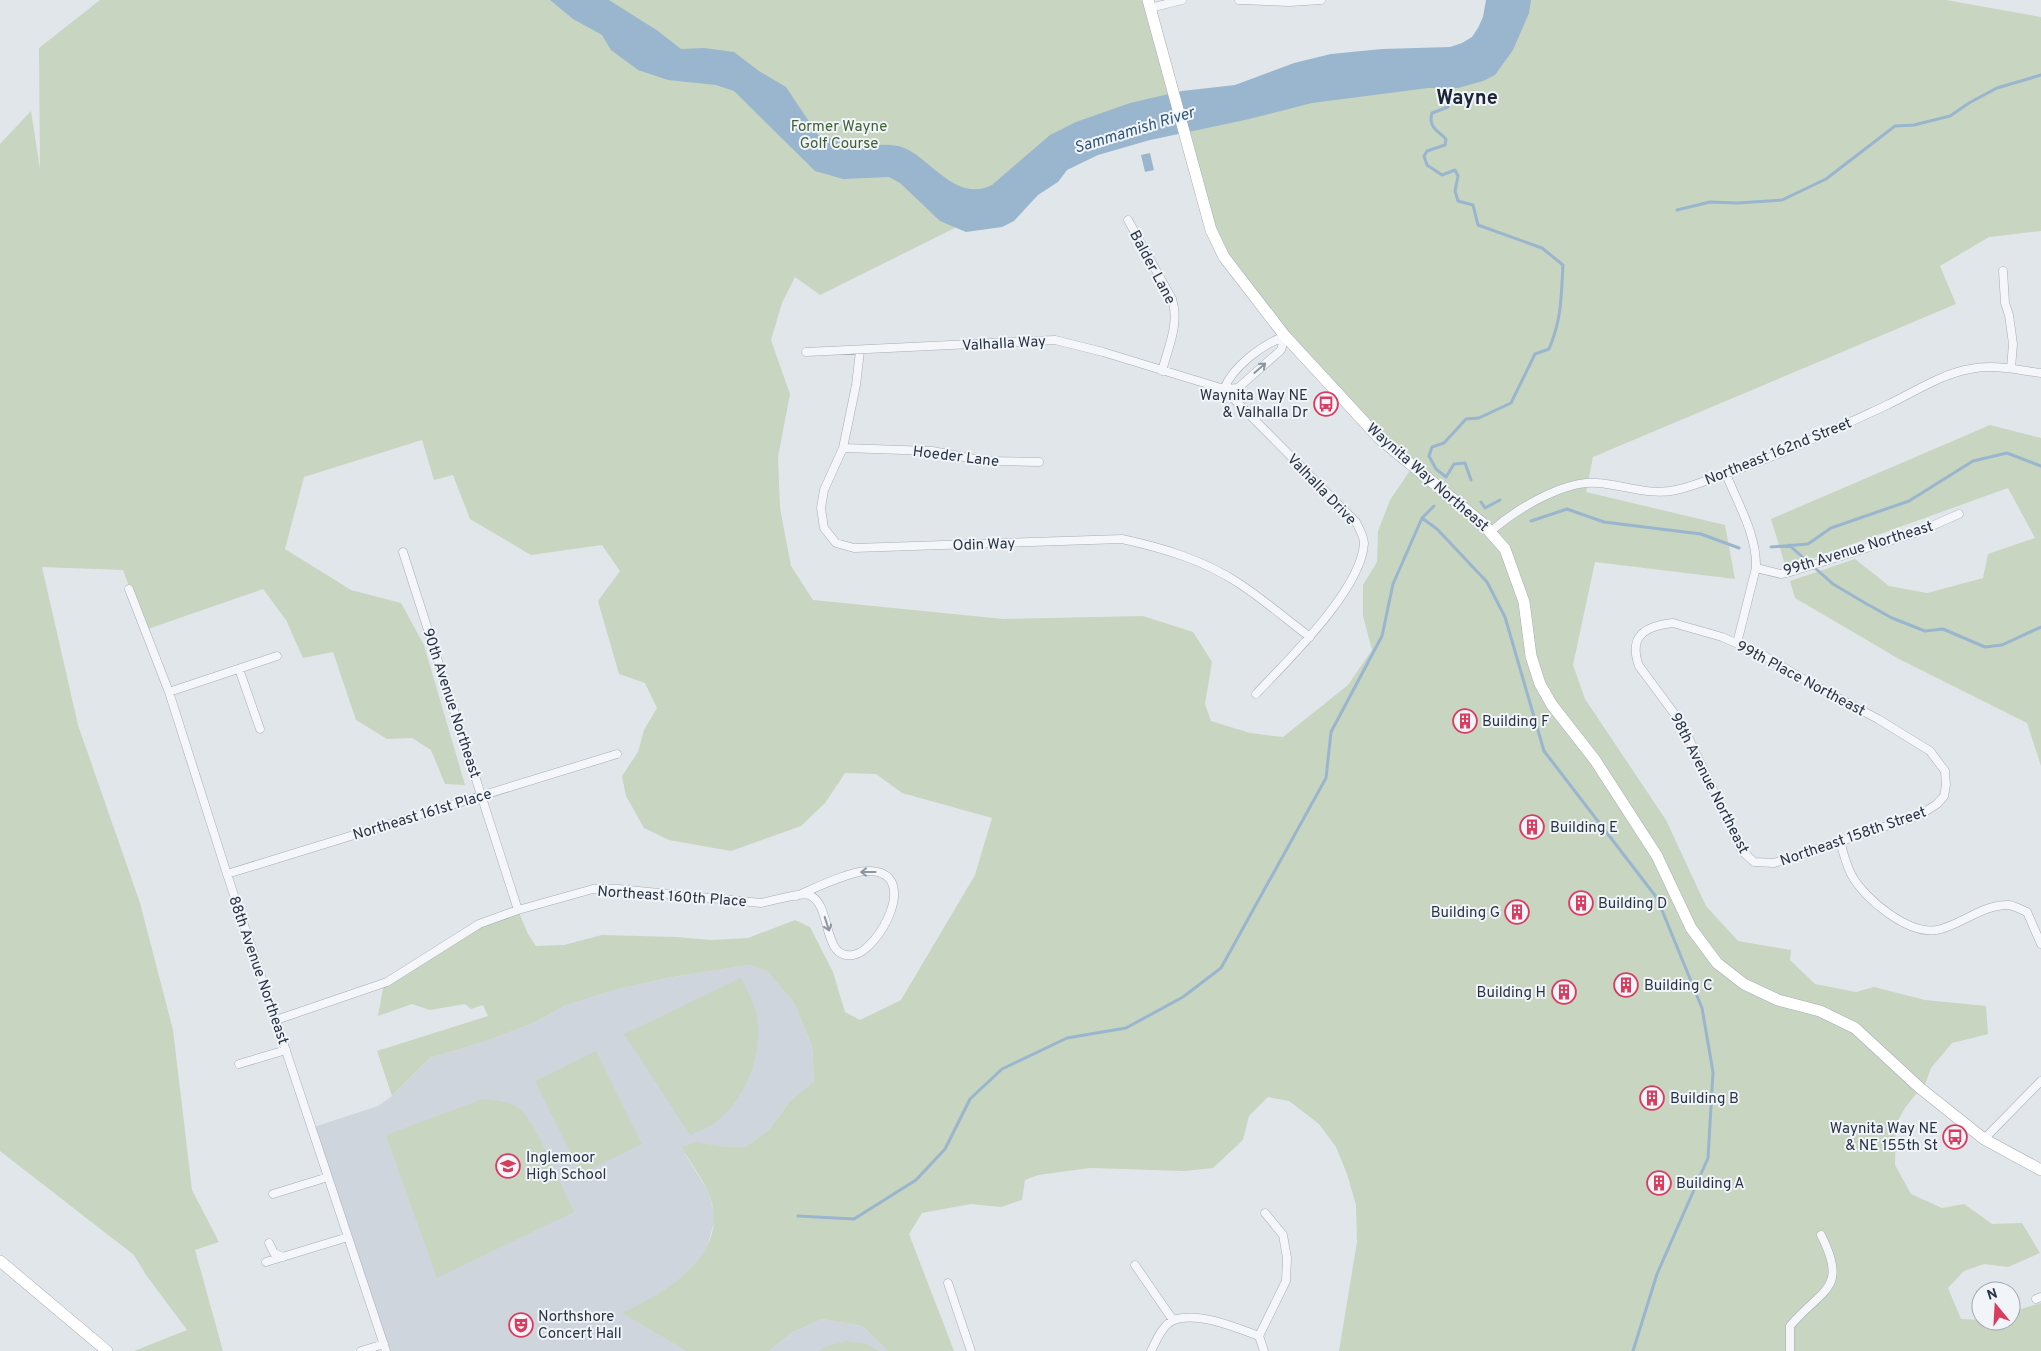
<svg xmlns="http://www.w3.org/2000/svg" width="2041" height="1351" viewBox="0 0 2041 1351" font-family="Overpass,sans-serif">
<rect width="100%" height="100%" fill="#e1e6eb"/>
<path fill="#cfd5dd" d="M 748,965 L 767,971 L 794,1003 L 812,1046 L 814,1081 L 790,1101 L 769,1130 L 745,1147 L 718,1146 L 696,1143 L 685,1154 L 709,1193 L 715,1218 L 706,1252 L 688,1272 L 658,1296 L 623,1313 L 686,1351 L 386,1351 L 311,1128 L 378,1106 L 392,1096 L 430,1058 L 486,1041 L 531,1024 L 566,1005 L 618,989 L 667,978 Z
M 822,1319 L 862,1326 L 888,1351 L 769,1351 L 791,1333 Z"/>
<path fill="#c8d5c1" d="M 100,0 L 1145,0 L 1181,112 L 1129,130 L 989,211 L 820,295 L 795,277 L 782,303 L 771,340 L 790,394 L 778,457 L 780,508 L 791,566 L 813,600 L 1003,619 L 1143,616 L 1193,632 L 1212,662 L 1205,704 L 1211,721 L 1250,733 L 1283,737 L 1348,685 L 1372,650 L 1363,616 L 1363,585 L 1377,562 L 1378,531 L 1390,500 L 1413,466 L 1380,438 L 1224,257 L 1181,114 L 1436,61 L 1497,36 L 1503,0 L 1946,0 L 2041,17 L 2041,231 L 1989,237 L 1940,266 L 1956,304 L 1593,457 L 1586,492 L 1725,525 L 1735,579 L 1595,562 L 1573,665 L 1585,699 L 1666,820 L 1706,906 L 1738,941 L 1791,950 L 1790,960 L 1815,984 L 1856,992 L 1874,987 L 1925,1000 L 1986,1006 L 1988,1034 L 1952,1043 L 1931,1068 L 1923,1090 L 1920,1089 L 1905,1108 L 1896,1124 L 1895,1165 L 1911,1194 L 1942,1208 L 1964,1204 L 1992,1224 L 2022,1223 L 2040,1253 L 2008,1267 L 1984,1264 L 1964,1271 L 1948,1288 L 1961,1319 L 2011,1321 L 2011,1312 L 2041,1303 L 2041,1351 L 1339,1351 L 1357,1242 L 1356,1205 L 1347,1174 L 1336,1147 L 1319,1124 L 1289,1101 L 1268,1097 L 1249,1116 L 1243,1140 L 1213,1168 L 1184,1171 L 1090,1168 L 1038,1175 L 1025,1180 L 1022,1200 L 1001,1207 L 971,1204 L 922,1213 L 909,1234 L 954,1351 L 888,1351 L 862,1326 L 822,1319 L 791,1333 L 769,1351 L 686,1351 L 622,1313 C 668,1291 732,1254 709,1194 C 702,1177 690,1163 682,1147 L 696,1142 L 718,1146 L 745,1147 L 769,1130 L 790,1101 L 814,1081 L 812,1046 L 794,1003 L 767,971 L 748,965 L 667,978 L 618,989 L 566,1005 L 531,1024 L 486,1041 L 430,1058 L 392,1096 L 377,1051 L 488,1016 L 483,1005 L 471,1009 L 465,1004 L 430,1010 L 412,1004 L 378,1016 L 384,983 L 479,924 L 518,910 L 528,934 L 536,946 L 564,945 L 602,935 L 676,937 L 711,940 L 748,938 L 795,920 L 810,927 L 833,972 L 845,1012 L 860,1020 L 901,1000 L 975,875 L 992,818 L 902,793 L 876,774 L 845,773 L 825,803 L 801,826 L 731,851 L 669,840 L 644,828 L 626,796 L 622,776 L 638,752 L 644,730 L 657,708 L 645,683 L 619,674 L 598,601 L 620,571 L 602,545 L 531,555 L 470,519 L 453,475 L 434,480 L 422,440 L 304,477 L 285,549 L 351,590 L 401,603 L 424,645 L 465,785 L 445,784 L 431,750 L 412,738 L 387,739 L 356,720 L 333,652 L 303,658 L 286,620 L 263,589 L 145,630 L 123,570 L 42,567 L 78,725 L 140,903 L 173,1030 L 192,1190 L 219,1242 L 195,1250 L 223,1351 L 134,1351 L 187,1330 L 146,1275 L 134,1255 L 0,1151 L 0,144 L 31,111 L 40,169 L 39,48 Z
M 1990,425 L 2041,438 L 2041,766 L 2027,723 L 1899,659 L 1795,598 L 1790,581 L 1855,559 L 1889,586 L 1927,593 L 1983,578 L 1988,554 L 2035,538 L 2008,488 L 1786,568 L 1771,519 Z
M 741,978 C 747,990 755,1004 757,1017 C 763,1055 746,1098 717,1121 C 710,1127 698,1131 690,1135 L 624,1034 Z
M 596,1051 L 642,1144 L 581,1174 L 535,1081 Z
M 483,1099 C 496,1100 509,1101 520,1109 C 535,1120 564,1192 574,1212 L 437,1278 L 386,1135 Z
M 847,1341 L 866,1344 L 880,1351 L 818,1351 L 828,1346 Z"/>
<path fill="#99b6ce" d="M 550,0 L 609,0 L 658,31 L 681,49 L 704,48 L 734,52 L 759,71 L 786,87 L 818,135 C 831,138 846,144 860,145 C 879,146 895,141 912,152 C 937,168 960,201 992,185 L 1050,135 L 1076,122 L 1130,103 L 1182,91 L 1235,85 L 1294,63 L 1331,54 L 1382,49 L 1450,47 L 1462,43 L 1472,37 L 1478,28 L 1483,17 L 1486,0 L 1531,0 L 1529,13 L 1513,50 L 1495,75 L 1483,81 L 1458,88 L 1428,88 L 1312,103 L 1245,120 L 1150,140 L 1098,155 L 1067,170 L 1058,182 L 1038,195 L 1014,221 L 1002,227 L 966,232 L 940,221 L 900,183 L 889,177 L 843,179 L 815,171 L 734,91 L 716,85 L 668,80 L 638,70 L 611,50 L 602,35 L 573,19 Z
M 1150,153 L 1154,170 L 1145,172 L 1141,155 Z"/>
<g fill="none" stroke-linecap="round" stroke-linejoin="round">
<path stroke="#99b6ce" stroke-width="3" d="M 1448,86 L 1451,98 L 1448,107 L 1432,113 C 1428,127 1437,130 1446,139 L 1445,145 L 1427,151 L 1424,156 L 1427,165 L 1442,175 L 1455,170 L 1458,176 L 1455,191 L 1458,201 L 1473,205 L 1478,225 L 1542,248 L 1563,265 C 1561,298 1562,318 1549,349 L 1535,354 L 1511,403 L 1479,418 L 1466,419 L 1444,443 L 1432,447 L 1429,456 L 1436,469 L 1446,477 L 1454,464 L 1465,463 L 1471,480
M 1677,210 L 1710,202 L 1737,203 L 1782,200 L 1826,179 L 1895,126 L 1914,125 L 1950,116 L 1969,103 L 1997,88 L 2041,75
M 1481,502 L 1485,508 L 1500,500
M 1422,518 L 1437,529 L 1487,582 L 1505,617 L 1544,751 L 1657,898 L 1702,1008 L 1713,1072 L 1708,1158 L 1657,1274 L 1633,1351
M 1531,521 L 1567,509 L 1604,522 L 1701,534 L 1739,548
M 1789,545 L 1833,584 L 1865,603 L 1892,618 L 1925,631 L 1943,629 L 1985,647 L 2002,645 L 2041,627
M 1771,547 L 1808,544 L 1831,528 L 1909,501 L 1973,461 L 2007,453 L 2041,466
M 798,1216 L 854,1219 L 916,1180 L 945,1149 L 970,1099 L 1002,1069 L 1067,1038 L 1126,1028 L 1183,997 L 1221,968 L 1326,778 L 1331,732 L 1382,636 L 1393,584 L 1422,518 L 1434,506"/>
<g stroke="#a6adb6" stroke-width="9">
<path id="street" d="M 1239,0 L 1289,2 L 1321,0
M 1150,8 L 1182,0
M 1128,220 L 1172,299 C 1180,323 1168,348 1162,371
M 2003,271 L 2005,303 L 2009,315 L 2013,344 L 2011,368
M 860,351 L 856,385 L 843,448 L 824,490 L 821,508 L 824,528 L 836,543 L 854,548 L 1122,539 C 1163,548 1204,560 1240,584 C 1264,600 1286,619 1310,637
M 806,352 L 1055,340 L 1103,352 L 1224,389 L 1238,388 L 1281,350 L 1285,336
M 1224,389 L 1356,522 C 1359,528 1364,537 1364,543 C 1362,589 1287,661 1256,694
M 1224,389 C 1233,366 1262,345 1285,336
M 843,448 L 932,451 L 986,461 L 1039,462
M 1726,474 C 1738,504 1757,535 1756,568 L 1737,643
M 1490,532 C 1515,510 1565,479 1598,483 C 1625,485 1649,496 1676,490 C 1690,487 1703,482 1716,477 C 1775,458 1831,431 1887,405 C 1913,393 1941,374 1970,369 C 1994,364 2017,370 2041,373
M 403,552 L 518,910
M 1756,568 L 1781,574 L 1790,572 L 1918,532 L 1959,514
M 129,589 L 169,692 L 227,874 L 386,1351
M 1673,623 L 1722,637 L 1763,655 L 1810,683 L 1878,719 L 1930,751 L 1945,771 L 1946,785 L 1944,796 L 1937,804 L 1920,815 L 1774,863 L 1754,862 L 1742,851 L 1682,724 L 1639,666 C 1628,636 1645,626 1673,623 Z
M 239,669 L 260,729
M 169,692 L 277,656
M 1840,841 C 1843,852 1846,864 1851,874 C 1864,899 1911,938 1941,929 C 1963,923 1985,904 2009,905 C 2015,906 2022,910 2027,912 L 2041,944
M 227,874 L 617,754
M 276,1020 L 387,982 L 479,924 L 518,910 L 593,889 L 618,889 L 761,903 C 772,901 800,892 809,895 C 833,904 821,960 853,955 C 879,951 923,870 867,871 C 850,871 813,889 796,896
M 239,1064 L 286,1050
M 1984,1139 L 2041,1081
M 273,1194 L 328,1177
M 269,1243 L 274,1253 L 283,1257
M 266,1262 L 348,1237
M 1135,1265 L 1173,1320
M 948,1283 L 971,1351
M 2036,1299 L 2041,1297
M 1259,1336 L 1286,1281 L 1287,1258 L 1283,1235 L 1265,1213
M 1259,1336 L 1264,1351
M 361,1351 L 384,1344
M 1151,1351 C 1156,1341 1163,1324 1174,1320 C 1197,1311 1237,1328 1259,1336
M 1790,1351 L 1790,1326 C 1822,1288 1849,1290 1821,1235"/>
</g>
<g stroke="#a6adb6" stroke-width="12">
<path id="secondary" d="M 1148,0 L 1211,230 L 1224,257 L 1285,336 L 1379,438 L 1482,523 L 1505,549 L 1524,602 L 1531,656 L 1540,684 L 1552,705 L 1595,760 L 1657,856 L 1691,928 L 1717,963 L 1744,984 L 1778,1000 L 1820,1011 L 1855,1028 L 1920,1088 L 1984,1139 L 2041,1170
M 0,1261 L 107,1351"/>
</g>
<use href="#street" stroke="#f4f6f9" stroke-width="8"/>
<use href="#secondary" stroke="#fff" stroke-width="11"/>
</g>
<defs><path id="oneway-shaft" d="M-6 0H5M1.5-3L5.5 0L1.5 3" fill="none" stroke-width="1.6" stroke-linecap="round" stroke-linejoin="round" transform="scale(1.25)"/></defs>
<g stroke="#8e959e">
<use href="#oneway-shaft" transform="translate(1260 368) rotate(-41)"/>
<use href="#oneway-shaft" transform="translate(868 872) rotate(-180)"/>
<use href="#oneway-shaft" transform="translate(827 924) rotate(72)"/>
</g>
<defs>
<g id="bus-ring" transform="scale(1.25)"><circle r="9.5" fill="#f1f4f8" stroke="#da3c5f" stroke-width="1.5"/><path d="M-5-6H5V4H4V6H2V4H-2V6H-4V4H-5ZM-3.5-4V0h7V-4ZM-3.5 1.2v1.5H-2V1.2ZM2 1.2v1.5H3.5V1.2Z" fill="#da3c5f"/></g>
<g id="building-ring" transform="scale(1.25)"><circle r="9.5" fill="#f1f4f8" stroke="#da3c5f" stroke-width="1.5"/><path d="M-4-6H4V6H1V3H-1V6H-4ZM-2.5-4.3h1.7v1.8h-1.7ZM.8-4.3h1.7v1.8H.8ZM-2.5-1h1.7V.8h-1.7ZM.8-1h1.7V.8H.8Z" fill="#da3c5f"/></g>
<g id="school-ring" transform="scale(1.25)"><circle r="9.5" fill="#f1f4f8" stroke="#da3c5f" stroke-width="1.5"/><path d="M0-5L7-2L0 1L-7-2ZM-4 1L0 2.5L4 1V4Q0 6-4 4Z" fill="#da3c5f"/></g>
<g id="theatre-ring" transform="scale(1.25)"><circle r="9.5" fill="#f1f4f8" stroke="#da3c5f" stroke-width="1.5"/><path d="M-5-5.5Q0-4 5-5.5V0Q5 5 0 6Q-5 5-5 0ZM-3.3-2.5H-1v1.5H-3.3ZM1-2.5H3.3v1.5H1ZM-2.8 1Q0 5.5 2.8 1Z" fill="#da3c5f"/></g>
</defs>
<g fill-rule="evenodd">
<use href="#bus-ring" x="1326" y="404"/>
<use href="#building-ring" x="1465" y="721"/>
<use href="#building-ring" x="1532" y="827"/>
<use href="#building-ring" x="1581" y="903"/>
<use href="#building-ring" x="1517" y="912"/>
<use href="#building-ring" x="1626" y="985"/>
<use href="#building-ring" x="1564" y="992"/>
<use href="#building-ring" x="1652" y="1098"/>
<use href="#bus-ring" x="1955" y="1137"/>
<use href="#school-ring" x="508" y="1166"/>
<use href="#building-ring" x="1659" y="1183"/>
<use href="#theatre-ring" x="521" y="1325"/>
</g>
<g text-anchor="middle" stroke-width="4" stroke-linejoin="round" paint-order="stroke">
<g font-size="15" fill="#406134" stroke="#f1f4f8">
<text x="839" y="131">Former Wayne<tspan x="839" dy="17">Golf Course</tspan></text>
</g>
<g font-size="15" fill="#283444" stroke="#f1f4f8">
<text transform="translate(1153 267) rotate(62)" y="5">Balder Lane</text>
<text transform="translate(1004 343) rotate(-3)" y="5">Valhalla Way</text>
<text transform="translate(1778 451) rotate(-22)" y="5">Northeast 162nd Street</text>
<text transform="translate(956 456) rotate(7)" y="5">Hoeder Lane</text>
<text transform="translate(1428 477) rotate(41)" y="5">Waynita Way Northeast</text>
<text transform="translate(1322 489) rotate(46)" y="5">Valhalla Drive</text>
<text transform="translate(984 544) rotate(-2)" y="5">Odin Way</text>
<text transform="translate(1858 548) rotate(-17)" y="5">99th Avenue Northeast</text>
<text transform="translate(1801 678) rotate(28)" y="5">99th Place Northeast</text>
<text transform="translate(452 703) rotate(72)" y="5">90th Avenue Northeast</text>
<text transform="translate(1710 783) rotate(63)" y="5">98th Avenue Northeast</text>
<text transform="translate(422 814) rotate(-17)" y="5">Northeast 161st Place</text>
<text transform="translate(1853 836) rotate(-19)" y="5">Northeast 158th Street</text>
<text transform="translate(672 896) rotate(4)" y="5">Northeast 160th Place</text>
<text transform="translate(259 970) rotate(71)" y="5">88th Avenue Northeast</text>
</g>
<g font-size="15" fill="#283444" stroke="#f1f4f8" text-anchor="start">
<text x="1308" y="400" text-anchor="end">Waynita Way NE<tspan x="1308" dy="17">&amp; Valhalla Dr</tspan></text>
<text x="1482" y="726">Building F</text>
<text x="1550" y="832">Building E</text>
<text x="1598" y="908">Building D</text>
<text x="1500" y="917" text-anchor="end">Building G</text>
<text x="1644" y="990">Building C</text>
<text x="1546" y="997" text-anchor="end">Building H</text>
<text x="1670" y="1103">Building B</text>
<text x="1938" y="1133" text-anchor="end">Waynita Way NE<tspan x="1938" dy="17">&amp; NE 155th St</tspan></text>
<text x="526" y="1162">Inglemoor<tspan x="526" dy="17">High School</tspan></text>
<text x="1676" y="1188">Building A</text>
<text x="538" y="1321">Northshore<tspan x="538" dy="17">Concert Hall</tspan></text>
</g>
<g font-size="16" font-style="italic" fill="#2e567c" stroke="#f1f4f8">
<text transform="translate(1134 129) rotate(-17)" y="6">Sammamish River</text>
</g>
<g font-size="20" font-weight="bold" fill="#1a2535" stroke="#f1f4f8">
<text x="1467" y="104">Wayne</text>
</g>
</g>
<g transform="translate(1996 1306) rotate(342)"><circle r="24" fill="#f1f4f8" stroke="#a1a7b0"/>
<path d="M0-4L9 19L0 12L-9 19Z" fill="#da3c5f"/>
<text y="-8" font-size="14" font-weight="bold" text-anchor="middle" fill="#283444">N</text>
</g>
</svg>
